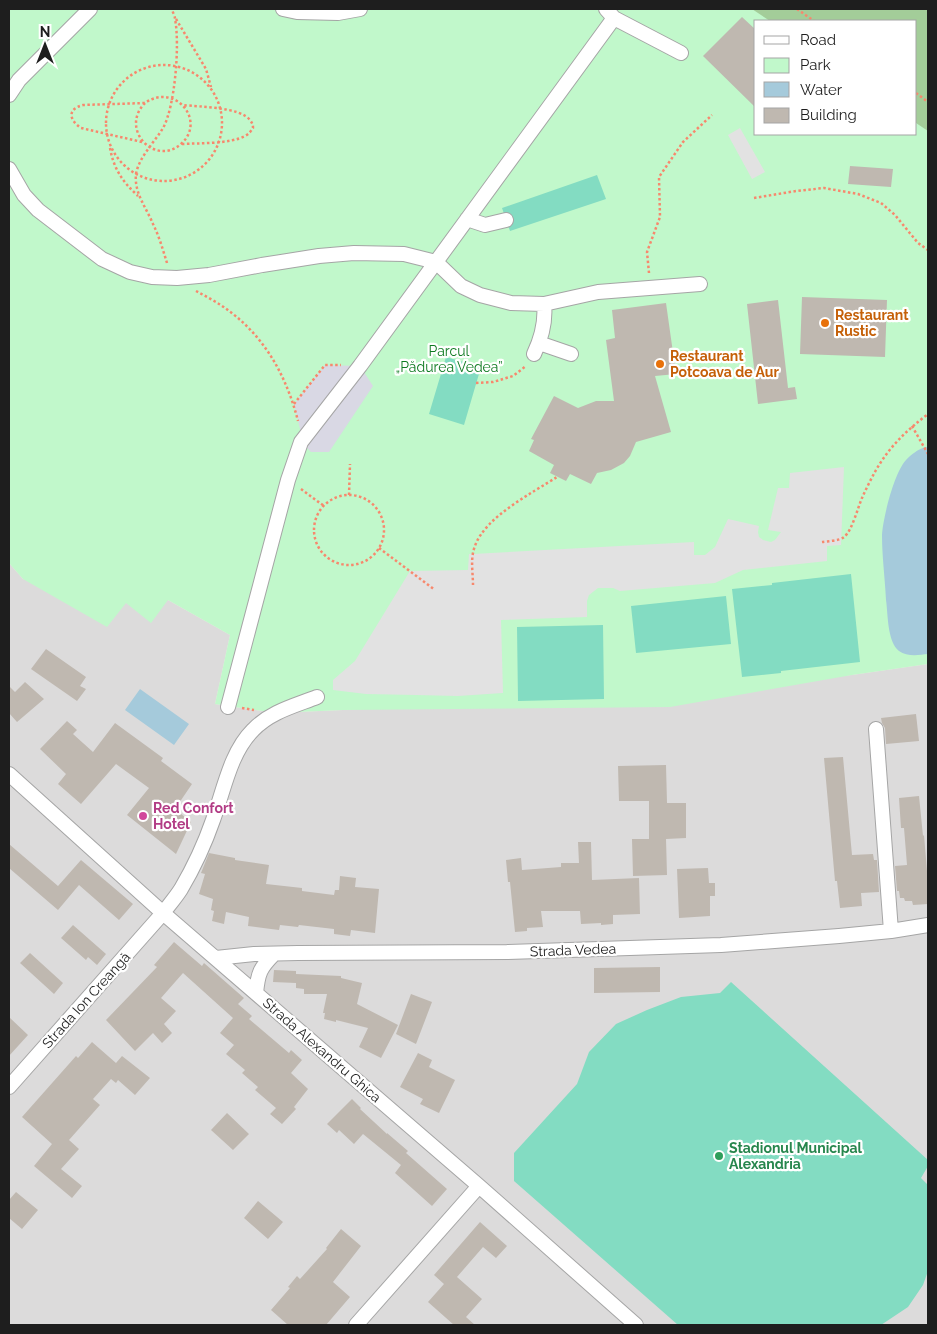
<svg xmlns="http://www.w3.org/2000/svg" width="937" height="1334" viewBox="0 0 937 1334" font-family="Raleway,sans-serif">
<rect width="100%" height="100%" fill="#efece4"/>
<path fill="#dcdbdb" d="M 9,563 L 23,579 L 126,603 L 168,600 L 230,635 L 215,704 L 275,713 L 343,710 L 852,675 L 928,664 L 928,1325 L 9,1325 Z"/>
<path fill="#a3cd99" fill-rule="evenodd" d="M 632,9 L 928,9 L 928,240 L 794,183 ZM 756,21 L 916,21 L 916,134 L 756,134 Z"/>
<path fill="#c1f8cb" d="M 9,9 L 752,9 L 770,21 L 756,21 L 756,134 L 916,134 L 916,123 L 928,131 L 928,664 L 852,675 L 670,707 L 343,710 L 275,713 L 215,704 L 230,635 L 168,600 L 151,623 L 126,603 L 107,627 L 23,579 L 9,563 Z"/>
<path fill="#83dcc2" d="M 597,175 L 606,199 L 510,231 L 502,208 Z
M 446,357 L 481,367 L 464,425 L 429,414 Z
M 851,574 L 860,662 L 781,671 L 781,673 L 742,677 L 732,589 L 772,585 L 772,583 Z
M 726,596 L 731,644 L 636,653 L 631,606 Z
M 603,625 L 604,699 L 518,701 L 517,627 Z
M 731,982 L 928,1160 L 928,1166 L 921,1178 L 928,1185 L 928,1271 L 923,1285 L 908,1307 L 881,1325 L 678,1325 L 514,1181 L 514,1153 L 577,1084 L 589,1052 L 616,1024 L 647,1010 L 681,997 L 720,993 Z"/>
<path fill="#e2e2e2" d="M 740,128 L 765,172 L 752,179 L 728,135 Z
M 844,467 L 841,545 L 827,546 L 827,561 L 743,570 L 715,583 L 620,591 L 613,588 L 598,588 L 589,595 L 587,601 L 587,617 L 501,620 L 503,693 L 458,696 L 416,695 L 366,694 L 333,690 L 333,680 L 355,661 L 410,571 L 468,570 L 469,554 L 473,554 L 694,542 L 694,555 L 705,555 L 715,547 L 728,519 L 759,526 L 758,532 L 759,537 L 763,540 L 771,542 L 775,540 L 781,532 L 768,530 L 778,488 L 789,488 L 790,473 Z"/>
<path fill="#d9d8e4" d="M 325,365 L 360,366 L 373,386 L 329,452 L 311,452 L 301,442 L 301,433 L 294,404 Z"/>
<path fill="#a5cadb" d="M 925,447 L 928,447 L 928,654 C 919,655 907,657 899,651 C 887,642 888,613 886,600 C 885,578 882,557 882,535 C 883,518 894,473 906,460 C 912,454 917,450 925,447 Z
M 140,689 L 189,724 L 174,745 L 125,710 Z"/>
<path fill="#bfb8b0" d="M 742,17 L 756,30 L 756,108 L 703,56 Z
M 850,166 L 893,169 L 891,187 L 848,184 Z
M 802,297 L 887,300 L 885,357 L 800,354 Z
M 778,300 L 788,388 L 795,387 L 797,399 L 758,404 L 747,304 Z
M 666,303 L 676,374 L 655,376 L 671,432 L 636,442 L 630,456 L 624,463 L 611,470 L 597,473 L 591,484 L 570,474 L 566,481 L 550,473 L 554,465 L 529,451 L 534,440 L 531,439 L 554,396 L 578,408 L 596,401 L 614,401 L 606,340 L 615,338 L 612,310 Z
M 46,649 L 86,677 L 80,686 L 86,689 L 77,701 L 31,669 Z
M 25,682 L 44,699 L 17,722 L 9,713 L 9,686 L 15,692 Z
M 916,714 L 919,741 L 886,744 L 885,728 L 882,723 L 881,718 Z
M 67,721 L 77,730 L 73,734 L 93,752 L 115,723 L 163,758 L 161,761 L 192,784 L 175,809 L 191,822 L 176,854 L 127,815 L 149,788 L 116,764 L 81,804 L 58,784 L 66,774 L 40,749 Z
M 843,757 L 852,855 L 873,854 L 874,860 L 877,860 L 879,892 L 861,893 L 862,906 L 840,908 L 837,881 L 835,881 L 824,758 Z
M 666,765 L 667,803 L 686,803 L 686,838 L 666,839 L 667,875 L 633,876 L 632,839 L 649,839 L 649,801 L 619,801 L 618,766 Z
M 919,796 L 923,836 L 924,835 L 928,883 L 928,904 L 913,905 L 912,901 L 905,901 L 904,898 L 900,898 L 899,891 L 897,891 L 895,866 L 907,865 L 904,828 L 901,828 L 899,798 Z
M 578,842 L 591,842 L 592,880 L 639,878 L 640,914 L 613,915 L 613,924 L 601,925 L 601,923 L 581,924 L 580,911 L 541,911 L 543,927 L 527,928 L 527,931 L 515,932 L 510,882 L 508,882 L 506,860 L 521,858 L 522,870 L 561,867 L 561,863 L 579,863 Z
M 9,844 L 58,886 L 81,860 L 133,904 L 119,920 L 79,885 L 58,910 L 9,868 Z
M 209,853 L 235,858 L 235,860 L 269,865 L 266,884 L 302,888 L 302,891 L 334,895 L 335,890 L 339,890 L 340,876 L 356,878 L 355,887 L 379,889 L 375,933 L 351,930 L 350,936 L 334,934 L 334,929 L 299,925 L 298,927 L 280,925 L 279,930 L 271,929 L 248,926 L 249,917 L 226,912 L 224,924 L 212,921 L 214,911 L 211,910 L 213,899 L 199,894 L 205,874 L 201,873 Z
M 708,868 L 709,883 L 715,883 L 715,896 L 710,896 L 710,916 L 679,918 L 677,869 Z
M 73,925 L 106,954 L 97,965 L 88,957 L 86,960 L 61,938 Z
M 174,942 L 202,966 L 204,963 L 244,998 L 238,1004 L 252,1016 L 249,1019 L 289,1053 L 291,1050 L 302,1060 L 291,1073 L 308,1089 L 294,1107 L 296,1109 L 282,1124 L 270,1114 L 276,1108 L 255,1090 L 258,1087 L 242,1073 L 245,1070 L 226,1054 L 234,1045 L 220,1033 L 233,1018 L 183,973 L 161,998 L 176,1011 L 164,1024 L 172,1033 L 162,1043 L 153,1033 L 135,1051 L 106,1020 L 157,967 L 154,965 Z
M 30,953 L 63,983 L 54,994 L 20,963 Z
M 660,967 L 660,992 L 594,993 L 594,968 Z
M 274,970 L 296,971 L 296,974 L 341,976 L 341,978 L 362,983 L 357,1004 L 398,1025 L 381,1058 L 359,1047 L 368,1028 L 336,1020 L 336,1022 L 324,1019 L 325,1013 L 323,1013 L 327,994 L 304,994 L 304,989 L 296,988 L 296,983 L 273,982 Z
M 411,994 L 432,1002 L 416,1044 L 396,1034 Z
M 9,1017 L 28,1035 L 9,1056 Z
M 92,1042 L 116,1063 L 122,1056 L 150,1078 L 135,1095 L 118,1080 L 116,1083 L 111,1079 L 93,1099 L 100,1105 L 69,1140 L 79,1149 L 61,1169 L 82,1186 L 72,1198 L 34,1166 L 52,1144 L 22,1117 L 76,1056 L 78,1058 Z
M 418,1053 L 432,1060 L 429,1067 L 455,1080 L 439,1113 L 420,1104 L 423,1099 L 400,1087 Z
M 352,1099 L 361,1108 L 360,1109 L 387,1134 L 387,1133 L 408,1151 L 406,1153 L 447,1189 L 432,1206 L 395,1173 L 401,1165 L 363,1134 L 354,1144 L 339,1130 L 337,1133 L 327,1124 Z
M 227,1113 L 249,1134 L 233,1150 L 211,1130 Z
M 16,1192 L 38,1210 L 22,1229 L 9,1218 L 9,1200 Z
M 258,1201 L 283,1222 L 268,1239 L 244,1218 Z
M 480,1222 L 507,1246 L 496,1258 L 483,1247 L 457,1277 L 482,1299 L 466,1317 L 475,1325 L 454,1325 L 428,1302 L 444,1284 L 434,1275 Z
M 341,1229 L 361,1246 L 333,1282 L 350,1297 L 326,1325 L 288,1325 L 271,1310 L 290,1288 L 288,1287 L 297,1276 L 300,1279 L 327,1249 L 326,1248 Z"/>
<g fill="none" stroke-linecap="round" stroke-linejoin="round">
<g stroke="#a5a5a5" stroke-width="16">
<path id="street" d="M 283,9 L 297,12 L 338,13 L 360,9
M 606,9 L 614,18 L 681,53
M 9,95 L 19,80 L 90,9
M 9,169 L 24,195 L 38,210 L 102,259 L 130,272 L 152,277 L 177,278 L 209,275 L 262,265 L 319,256 L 354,253 L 404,254 L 436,262 L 461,286 L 480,295 L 511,303 L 544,304 L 598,292 L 700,284
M 467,219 L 485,225 L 506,220
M 539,343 L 571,354
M 534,354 C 542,337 546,322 544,304
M 228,707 L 288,480 L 301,442 L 360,366 L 614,18
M 876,729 L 891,931
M 9,774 L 163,913 L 479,1186 L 636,1325
M 216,958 L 254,954 L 298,953 L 507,952 L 721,945 L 839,936 L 891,931 L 928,925
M 256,993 C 258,973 260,968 274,954
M 9,1087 L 163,913 C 169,905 176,897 181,889 C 194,867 205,843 213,820 C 224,790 230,753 253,730 C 270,712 294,706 317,697
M 356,1325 L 479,1186"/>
</g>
<path stroke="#f7886d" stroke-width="2.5" stroke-dasharray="2.5 2.5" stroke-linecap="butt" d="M 797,9 L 814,21
M 176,19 L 206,69 L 211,87
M106 123a58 58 0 1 1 116 0a58 58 0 1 1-116 0Z
M 916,93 L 928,102
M 142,142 L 81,128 C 69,120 67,109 83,105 L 145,103 C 175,82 207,121 181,144 C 155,167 119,129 145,103
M 182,144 C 200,143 230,144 245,136 C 249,134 251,131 253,128 C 253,124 252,123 250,120 C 240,107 200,107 183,105
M 110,148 C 114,170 123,182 138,196
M 754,198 L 796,191 L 824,188 L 858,194 L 881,203 L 895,215 L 918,243 L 928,250
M 167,263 C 163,250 159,236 153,224 C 146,207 134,193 136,174 C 139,157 154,143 163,128 C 175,107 180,44 175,19 C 175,16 173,12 171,9
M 649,273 L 647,252 L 660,217 L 659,177 L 683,142 L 712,115
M 196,291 C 207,297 219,303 229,311 C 266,338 287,378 298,421
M 476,383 L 493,382 L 513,376 L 526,366
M 294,404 L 325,365 L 341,365
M 912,426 L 928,454
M 301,489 L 324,506
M 349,495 L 350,464
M314 530a35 35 0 1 1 70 0a35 35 0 1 1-70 0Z
M 822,542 C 828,541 839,541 844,537 C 852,531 858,507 862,498 C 866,489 871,479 876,470 C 890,446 906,431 928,414
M 379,548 L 435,590
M 473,585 C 473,573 470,558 475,546 C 485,517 532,493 557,477
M 242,708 L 254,710"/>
<use href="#street" stroke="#fff" stroke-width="14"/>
</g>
<g fill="#e8710a" stroke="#fff" stroke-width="2">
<circle cx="825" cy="323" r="5"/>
<circle cx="660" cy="364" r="5"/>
</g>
<circle fill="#d1479c" stroke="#fff" stroke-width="2" cx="143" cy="816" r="5"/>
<circle fill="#2e9e5b" stroke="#fff" stroke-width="2" cx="719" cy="1156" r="5"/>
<g text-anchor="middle" stroke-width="4.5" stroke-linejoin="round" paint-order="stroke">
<g font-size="14" font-weight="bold" fill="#c56008" stroke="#fff" text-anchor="start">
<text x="835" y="320">Restaurant<tspan x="835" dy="16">Rustic</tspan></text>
<text x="670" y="361">Restaurant<tspan x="670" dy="16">Potcoava de Aur</tspan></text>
</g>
<g font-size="14" fill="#0e7a21" stroke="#fff">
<text x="449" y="356">Parcul<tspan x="449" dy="16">„Pădurea Vedea”</tspan></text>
</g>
<g font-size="14" font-weight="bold" fill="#b23c85" stroke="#fff" text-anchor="start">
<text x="153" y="813">Red Confort<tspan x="153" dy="16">Hotel</tspan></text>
</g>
<g font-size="14" fill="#1e1e1e" stroke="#fff">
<text transform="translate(573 950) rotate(-2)" y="5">Strada Vedea</text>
<text transform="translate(86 1000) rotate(-48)" y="5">Strada Ion Creangă</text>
<text transform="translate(322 1050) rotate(41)" y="5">Strada Alexandru Ghica</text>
</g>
<g font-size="14" font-weight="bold" fill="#27864d" stroke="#fff" text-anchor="start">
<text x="729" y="1153">Stadionul Municipal<tspan x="729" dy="16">Alexandria</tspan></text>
</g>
</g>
<rect width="937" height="1334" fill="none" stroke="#1e1e1e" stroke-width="20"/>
<rect x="754" y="20" width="162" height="115" fill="#ffffff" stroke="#a5a5a5"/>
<rect x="764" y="36" width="25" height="8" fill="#ffffff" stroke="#a5a5a5"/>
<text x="800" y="45" font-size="15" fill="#1e1e1e">Road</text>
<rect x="764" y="58" width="25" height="15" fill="#c1f8cb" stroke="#a5a5a5"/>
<text x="800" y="70" font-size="15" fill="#1e1e1e">Park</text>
<rect x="764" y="82" width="25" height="15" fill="#a5cadb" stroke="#a5a5a5"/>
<text x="800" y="95" font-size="15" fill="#1e1e1e">Water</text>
<rect x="764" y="108" width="25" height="15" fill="#bfb8b0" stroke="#a5a5a5"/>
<text x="800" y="120" font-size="15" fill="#1e1e1e">Building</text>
<g transform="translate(45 45)" stroke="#ffffff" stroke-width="4" paint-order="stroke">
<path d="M0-4L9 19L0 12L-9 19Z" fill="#1e1e1e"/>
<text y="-8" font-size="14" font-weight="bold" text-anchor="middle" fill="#1e1e1e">N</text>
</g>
</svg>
